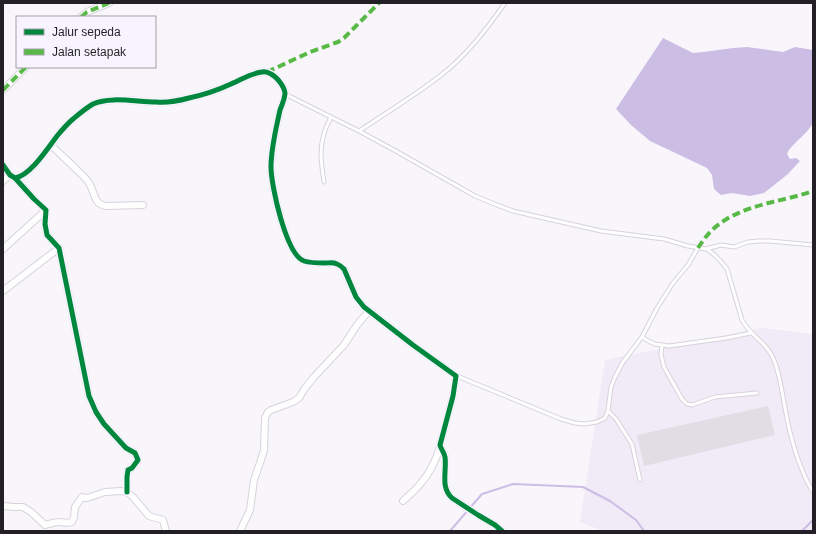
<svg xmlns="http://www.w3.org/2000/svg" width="816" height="534" viewBox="0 0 816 534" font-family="Arial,sans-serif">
<rect width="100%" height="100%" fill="#f8f6fb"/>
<path fill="#f0ebf7" d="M 761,328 L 813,334 L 813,531 L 603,531 L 580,522 L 605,360 Z"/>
<path fill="#ccbde5" d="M 663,38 L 693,53 L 703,52 L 733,48 L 747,47 L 783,52 L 795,47 L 813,50 L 813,123 C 809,130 803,136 797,141 C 793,146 789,148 787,154 L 790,159 L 796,158 L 800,161 L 788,174 L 764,193 L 750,196 L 732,193 L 721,195 L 714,189 L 712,175 L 707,168 L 650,141 L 631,125 L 616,109 Z"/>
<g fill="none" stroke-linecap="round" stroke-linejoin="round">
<path stroke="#ccbde5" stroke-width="2" d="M 450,531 L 482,494 L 513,484 L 583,487 L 610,501 L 636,520 L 644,531
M 802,531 L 813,520"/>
</g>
<path fill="#e0dde5" d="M 768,406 L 775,435 L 644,466 L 637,435 Z"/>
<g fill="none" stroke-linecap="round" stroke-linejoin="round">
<g stroke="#d6d3db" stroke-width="5">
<path id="lane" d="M 285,94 L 359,131 L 394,150 L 475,196 L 492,203 L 513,211 L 601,231 L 664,239 L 688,246 L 706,249 L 721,245 L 734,247 L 748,242 L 759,241 L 770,241 L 813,245
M 359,131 C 386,113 414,96 440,76 C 466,56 486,30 505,3
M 324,182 C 322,167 319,152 323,138 C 324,130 328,124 331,117
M 706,249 C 714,253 721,261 727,269 L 742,320 C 750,336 767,342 774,360 C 780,375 782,392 785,408 C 790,436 798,467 813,492
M 642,337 L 650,342 L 655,344 L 669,346 L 726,338 L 751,333
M 662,345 L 661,355 L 664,367 L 682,399 L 687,404 L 692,405 L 715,397 L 757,393
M 457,376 L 561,419 L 575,423 L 584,424 L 597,422 L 605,418 L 608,411 L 611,387 L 615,377 L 623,362 L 642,337 L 657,308 L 673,283 L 688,265 L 698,248
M 608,411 L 616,419 L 632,444 L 640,480"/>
</g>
<g stroke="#d6d3db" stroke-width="8">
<path id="street" d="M 81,17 L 87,12 L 109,3
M 3,90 L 26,67
M 51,145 C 60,154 69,162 78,171 C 82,175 86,178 89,183 C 95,192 93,204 106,206 L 143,205
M 3,165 L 10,175 L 15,178 C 30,176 48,148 57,136 C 62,130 67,124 73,119 C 79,114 86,108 93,104 C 110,96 137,102 156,102 C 167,103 178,101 189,98 C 203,95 218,90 231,84 C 241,80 251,73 262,72 C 266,71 268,72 271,74 C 277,77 284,86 285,93 C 285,98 282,105 280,110 C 276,129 271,148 271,167 C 271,185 286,255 304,261 C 310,263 319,263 325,263 C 329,263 333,262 337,264 C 340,265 342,267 344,269 L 356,297 L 364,307 L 413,345 L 456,376 L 453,396 L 440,445 C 441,449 444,452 445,457 C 447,471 440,487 452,498 L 478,515 L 495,525 L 502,531
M 15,178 L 34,199 L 46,210 L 45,224 L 47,235 L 59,248 L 89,396 L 96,412 L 104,424 L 126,448 L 135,453 L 138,460 L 132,468 L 128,470 L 127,477 L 127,492
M 3,181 L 10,175
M 3,249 L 46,210
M 3,291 L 59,248
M 403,501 C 409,495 416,490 421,483 C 430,473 436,460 440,447
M 3,506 L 14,507 L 23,507 L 31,512 L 45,525 C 50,524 54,522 59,522 C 64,522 65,524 72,522 L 74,517 L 75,507 L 82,497 L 87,498 L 105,492 L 121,491 L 127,492 L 133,497 L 149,516 L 163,520 L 166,531
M 240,531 L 250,510 L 254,480 L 261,460 L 264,450 L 265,418 L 268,412 L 271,410 L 293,402 L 299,398 L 305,388 L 314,377 L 344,345 L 357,325 L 368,312"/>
</g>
<use href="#lane" stroke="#fefefe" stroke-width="3"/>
<use href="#street" stroke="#fefefe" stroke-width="6"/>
<path stroke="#58b947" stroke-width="4" stroke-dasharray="8 4" stroke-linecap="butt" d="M 81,17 L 87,12 L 109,3
M 267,72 L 310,52 L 338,42 L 344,38 L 379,3
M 3,90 L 26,67
M 698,248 C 702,242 706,236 711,231 C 739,204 779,203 813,191"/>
<g stroke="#f7f4fd" stroke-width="8">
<path id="cycleway" d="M 3,165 L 10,175 L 15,178 C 30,176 48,148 57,136 C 62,130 67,124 73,119 C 79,114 86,108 93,104 C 110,96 137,102 156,102 C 167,103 178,101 189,98 C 203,95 218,90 231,84 C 241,80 251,73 262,72 C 266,71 268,72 271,74 C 277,77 284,86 285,93 C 285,98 282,105 280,110 C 276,129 271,148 271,167 C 271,185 286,255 304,261 C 310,263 319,263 325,263 C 329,263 333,262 337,264 C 340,265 342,267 344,269 L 356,297 L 364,307 L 413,345 L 456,376 L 453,396 L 440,445 C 441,449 444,452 445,457 C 447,471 440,487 452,498 L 478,515 L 495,525 L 502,531
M 15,178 L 34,199 L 46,210 L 45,224 L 47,235 L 59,248 L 89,396 L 96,412 L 104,424 L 126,448 L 135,453 L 138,460 L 132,468 L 128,470 L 127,477 L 127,492"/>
</g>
<use href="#cycleway" stroke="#00873e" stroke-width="5"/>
</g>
<rect width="816" height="534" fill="none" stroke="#221f27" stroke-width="8"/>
<rect x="16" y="16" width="140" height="52" fill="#f7f4fd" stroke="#a29fa7"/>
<rect x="24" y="29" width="20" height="6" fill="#00873e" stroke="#a29fa7"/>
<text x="52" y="36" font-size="12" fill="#221f27">Jalur sepeda</text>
<rect x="24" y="49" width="20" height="6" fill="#58b947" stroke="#a29fa7"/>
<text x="52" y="56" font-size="12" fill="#221f27">Jalan setapak</text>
</svg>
